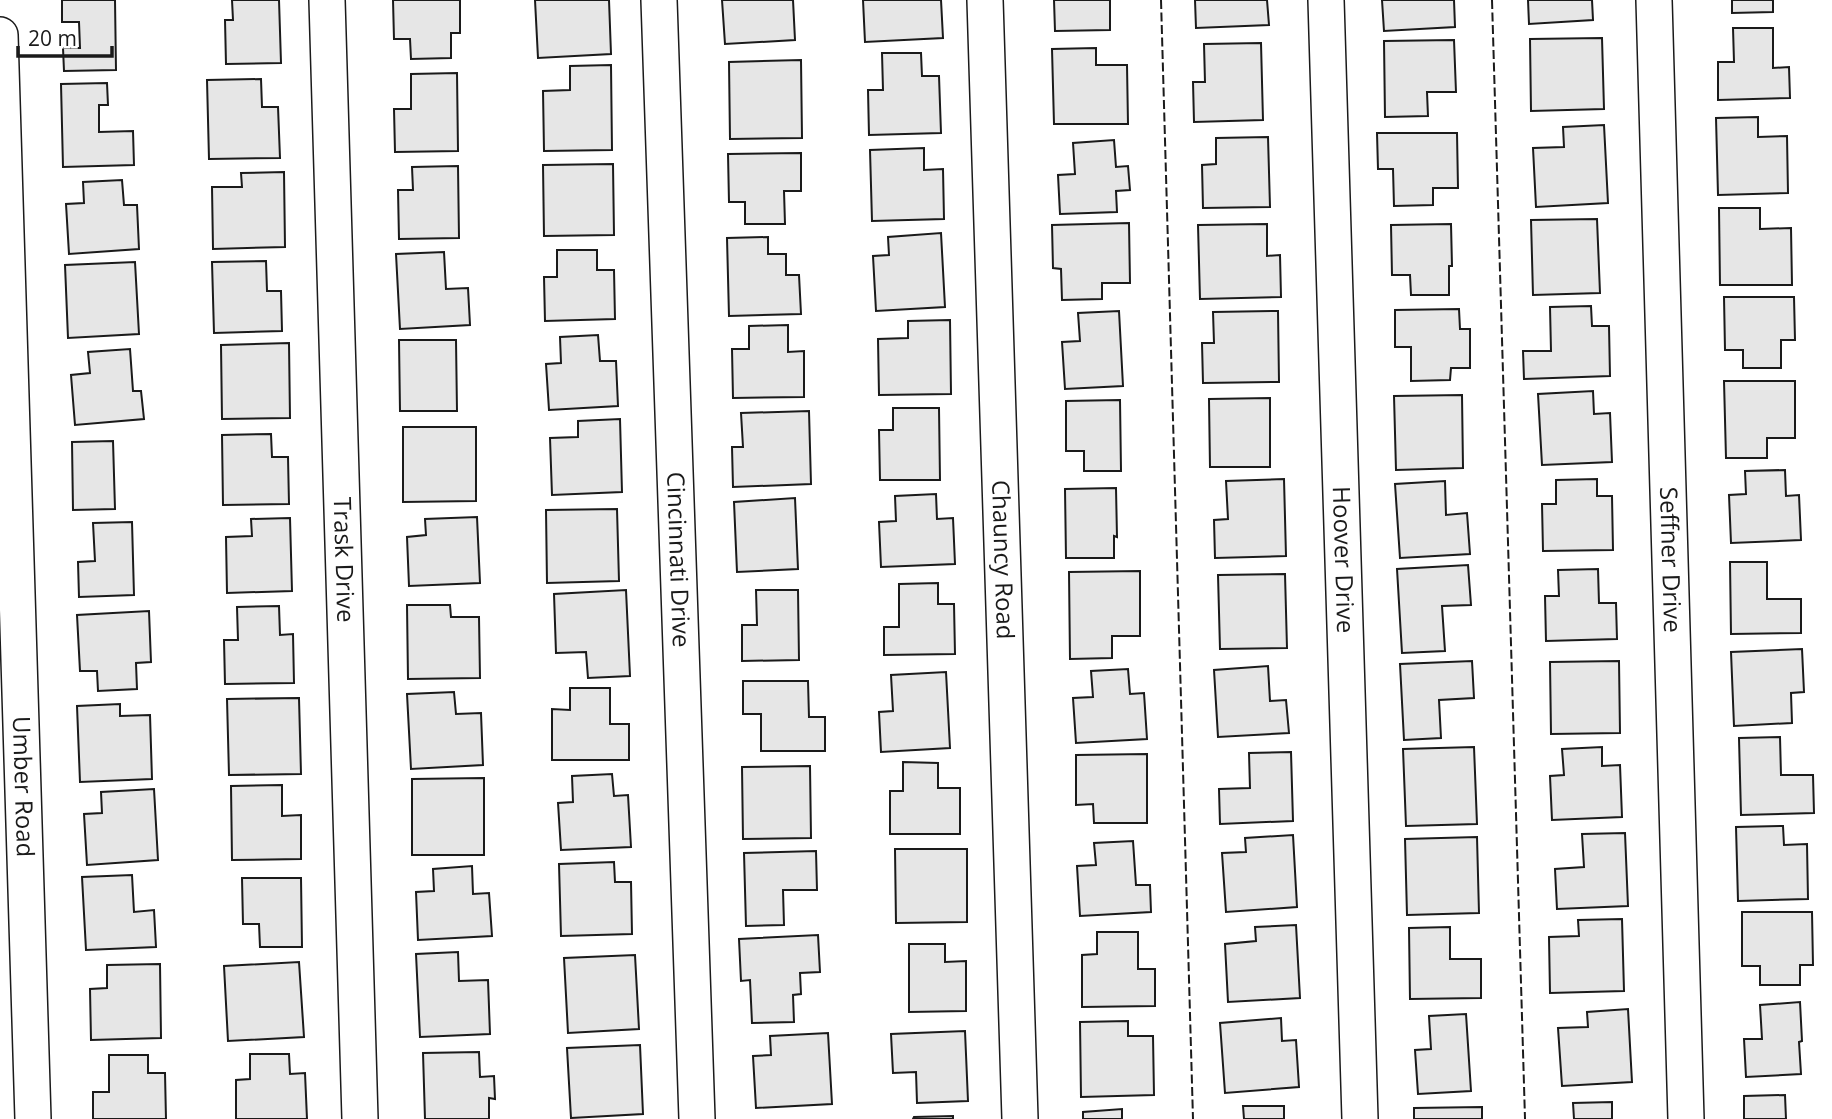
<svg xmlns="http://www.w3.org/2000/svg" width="1832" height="1119" viewBox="0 0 1832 1119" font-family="'Open Sans',sans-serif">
<rect width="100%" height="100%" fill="#fff"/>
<path fill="#e6e6e6" stroke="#1a1a1a" stroke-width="2" d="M 62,0 L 115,0 L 116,70 L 64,71 L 63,48 L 80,48 L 79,22 L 62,22 Z
M 232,0 L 279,0 L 281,63 L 226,64 L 225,20 L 233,20 Z
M 393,0 L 460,0 L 460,33 L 451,33 L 451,58 L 411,59 L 410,39 L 394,39 Z
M 535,0 L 609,0 L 611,54 L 538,58 Z
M 722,0 L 793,0 L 795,40 L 725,44 Z
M 863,0 L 941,0 L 943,38 L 865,42 Z
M 1054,0 L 1110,0 L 1110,30 L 1055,31 Z
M 1195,0 L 1267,0 L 1269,25 L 1196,28 Z
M 1382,0 L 1454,0 L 1455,27 L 1384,31 Z
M 1528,0 L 1592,0 L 1593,20 L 1529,24 Z
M 1732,0 L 1773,0 L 1773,12 L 1732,13 Z
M 1733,28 L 1773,28 L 1773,68 L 1789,67 L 1790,98 L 1718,100 L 1718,62 L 1734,62 Z
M 1602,38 L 1604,109 L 1531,111 L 1530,39 Z
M 1454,40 L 1456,92 L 1427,92 L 1428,116 L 1385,117 L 1384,41 Z
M 1261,43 L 1263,120 L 1194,122 L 1193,82 L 1205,82 L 1204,44 Z
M 1096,48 L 1096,65 L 1127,65 L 1128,124 L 1054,124 L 1052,49 Z
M 882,53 L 921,53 L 922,76 L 939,76 L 941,133 L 869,135 L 868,90 L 883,90 Z
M 801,60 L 802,138 L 730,139 L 729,62 Z
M 611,65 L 612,150 L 544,151 L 543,91 L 570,90 L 570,66 Z
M 457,73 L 458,151 L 395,152 L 394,109 L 411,109 L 411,74 Z
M 261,79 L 262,107 L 278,107 L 280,158 L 209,159 L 207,80 Z
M 107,83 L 108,105 L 99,105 L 99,132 L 133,131 L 134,165 L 63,167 L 61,84 Z
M 1758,117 L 1758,137 L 1787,136 L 1788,193 L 1718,195 L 1716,118 Z
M 1604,125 L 1608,203 L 1536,207 L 1533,148 L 1564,147 L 1563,127 Z
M 1377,133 L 1457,133 L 1458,188 L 1433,188 L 1433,205 L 1394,206 L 1393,169 L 1378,169 Z
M 1268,137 L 1270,207 L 1203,208 L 1202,165 L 1216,164 L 1216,138 Z
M 1114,140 L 1116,167 L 1128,166 L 1130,190 L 1116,191 L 1117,212 L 1060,214 L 1058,175 L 1075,174 L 1073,143 Z
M 924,148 L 924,170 L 943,169 L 944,219 L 872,221 L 870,150 Z
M 801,153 L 801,191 L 784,191 L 785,224 L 745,224 L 745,202 L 729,202 L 728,154 Z
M 613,164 L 614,235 L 544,236 L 543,165 Z
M 458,166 L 459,238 L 399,239 L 398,190 L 413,190 L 412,167 Z
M 284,172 L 285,247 L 213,249 L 212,187 L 242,187 L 241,173 Z
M 122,180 L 124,205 L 137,205 L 139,249 L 69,254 L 66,204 L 84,203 L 83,182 Z
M 1719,208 L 1760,208 L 1760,229 L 1791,228 L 1792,285 L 1720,285 Z
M 1597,219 L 1600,293 L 1533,295 L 1531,220 Z
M 1129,223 L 1130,283 L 1102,283 L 1102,299 L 1062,300 L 1061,269 L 1053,268 L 1052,225 Z
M 1267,224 L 1267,256 L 1280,255 L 1281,297 L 1200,299 L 1198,225 Z
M 1451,224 L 1452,266 L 1449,266 L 1449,295 L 1411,295 L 1410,275 L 1392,275 L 1391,225 Z
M 941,233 L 945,307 L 876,311 L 873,256 L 889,255 L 888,237 Z
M 768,237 L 768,254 L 786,254 L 786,275 L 799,275 L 801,314 L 729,316 L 727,238 Z
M 557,250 L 597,250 L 597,270 L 614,270 L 615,319 L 545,321 L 544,277 L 557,277 Z
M 444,252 L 446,289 L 468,288 L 470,325 L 400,329 L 396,254 Z
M 266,261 L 267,291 L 281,291 L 282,331 L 214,333 L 212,262 Z
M 135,262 L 139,334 L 68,338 L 65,265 Z
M 1724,297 L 1794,297 L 1795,340 L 1781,340 L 1781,368 L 1743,368 L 1743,350 L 1725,350 Z
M 1591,306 L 1592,326 L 1609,326 L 1610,376 L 1524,379 L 1523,351 L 1551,351 L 1550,307 Z
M 1459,309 L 1460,329 L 1470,329 L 1470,368 L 1451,368 L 1450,380 L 1411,381 L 1411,347 L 1395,347 L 1395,310 Z
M 1119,311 L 1123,386 L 1065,389 L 1062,342 L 1080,341 L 1078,313 Z
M 1278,311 L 1279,382 L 1203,383 L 1202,343 L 1214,343 L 1213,312 Z
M 950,320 L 951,394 L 879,395 L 878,339 L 908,338 L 908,321 Z
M 788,325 L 788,352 L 804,351 L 804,397 L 733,398 L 732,349 L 749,349 L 749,326 Z
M 598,335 L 600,361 L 616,361 L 618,406 L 549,410 L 546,364 L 561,363 L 560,337 Z
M 399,340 L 456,340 L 457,411 L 400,411 Z
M 289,343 L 290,418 L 222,419 L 221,345 Z
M 130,349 L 133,391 L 141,391 L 144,419 L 75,425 L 71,375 L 90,373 L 88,352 Z
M 1724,381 L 1795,381 L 1795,438 L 1767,438 L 1767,458 L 1726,458 Z
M 1593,391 L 1594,414 L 1610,413 L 1612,462 L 1542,465 L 1538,394 Z
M 1462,395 L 1463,468 L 1396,470 L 1394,396 Z
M 1270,398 L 1270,467 L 1210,467 L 1209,399 Z
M 1120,400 L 1121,471 L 1084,471 L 1084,451 L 1066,451 L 1066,401 Z
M 893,408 L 939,408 L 940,480 L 880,480 L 879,430 L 893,430 Z
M 809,411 L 811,484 L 733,487 L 732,447 L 743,447 L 741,413 Z
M 620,419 L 622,492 L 552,495 L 550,438 L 578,437 L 578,421 Z
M 403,427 L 476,427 L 476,501 L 403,502 Z
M 271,434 L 272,457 L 288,457 L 289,504 L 223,505 L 222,435 Z
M 113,441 L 115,509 L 73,510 L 72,442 Z
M 1785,470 L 1786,496 L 1799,495 L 1801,540 L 1731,543 L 1729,495 L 1746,494 L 1745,471 Z
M 1284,479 L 1286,556 L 1215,558 L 1214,520 L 1228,519 L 1226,481 Z
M 1597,479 L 1597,496 L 1612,496 L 1613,550 L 1543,551 L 1542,504 L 1556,504 L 1556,480 Z
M 1445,481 L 1446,515 L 1467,513 L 1470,554 L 1400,558 L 1395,484 Z
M 1116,488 L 1117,537 L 1114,536 L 1114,558 L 1066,558 L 1065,489 Z
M 936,494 L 937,519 L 953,518 L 955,564 L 881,567 L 879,522 L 896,521 L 895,496 Z
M 795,498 L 798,569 L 737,572 L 734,502 Z
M 617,509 L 619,581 L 547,583 L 546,510 Z
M 477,517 L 480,583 L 409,586 L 407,537 L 426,535 L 425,519 Z
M 290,518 L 292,591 L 227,593 L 226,537 L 252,536 L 251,519 Z
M 132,522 L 134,595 L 79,597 L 78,562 L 95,561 L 93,523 Z
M 1730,562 L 1767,562 L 1767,599 L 1801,599 L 1801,633 L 1731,634 Z
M 1468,565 L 1471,605 L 1442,606 L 1445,651 L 1402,653 L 1397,569 Z
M 1598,569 L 1599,603 L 1616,603 L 1617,639 L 1546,641 L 1545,596 L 1559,596 L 1558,570 Z
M 1140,571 L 1140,636 L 1112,636 L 1112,658 L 1070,659 L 1069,572 Z
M 1285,574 L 1287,648 L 1220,649 L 1218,575 Z
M 938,583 L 938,604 L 954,604 L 955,654 L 884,655 L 884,627 L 899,627 L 899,584 Z
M 626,590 L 630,676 L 588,678 L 586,652 L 556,653 L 554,594 Z
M 756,590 L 798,590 L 799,660 L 742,661 L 742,625 L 757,625 Z
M 407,605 L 450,605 L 451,617 L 479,617 L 480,678 L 408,679 Z
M 279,606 L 280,635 L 293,634 L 294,683 L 225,684 L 224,640 L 238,640 L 237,607 Z
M 149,611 L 151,662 L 136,663 L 137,689 L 98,691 L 97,671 L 80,671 L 77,615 Z
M 1802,649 L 1804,692 L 1791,693 L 1792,723 L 1734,726 L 1731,652 Z
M 1472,661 L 1474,698 L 1439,700 L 1441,738 L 1404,740 L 1400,664 Z
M 1619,661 L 1620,733 L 1551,734 L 1550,662 Z
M 1268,666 L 1270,701 L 1286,700 L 1289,733 L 1218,737 L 1214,670 Z
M 1128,669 L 1130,694 L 1144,693 L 1147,739 L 1076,743 L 1073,698 L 1093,697 L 1091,671 Z
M 946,672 L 950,748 L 881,752 L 879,712 L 893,711 L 891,675 Z
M 743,681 L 808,681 L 809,717 L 825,717 L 825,751 L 761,751 L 761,714 L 743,714 Z
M 570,688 L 610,688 L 610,724 L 629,724 L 629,760 L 552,760 L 552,709 L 570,710 Z
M 454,692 L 456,714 L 481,713 L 483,765 L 411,769 L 407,694 Z
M 299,698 L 301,774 L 229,775 L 227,699 Z
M 120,704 L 120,716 L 150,715 L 152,779 L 80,782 L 77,706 Z
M 1780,737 L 1781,775 L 1813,775 L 1814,813 L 1741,815 L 1739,738 Z
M 1474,747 L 1477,824 L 1406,826 L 1403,749 Z
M 1602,747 L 1602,766 L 1620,765 L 1622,817 L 1552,820 L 1550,776 L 1564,775 L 1562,749 Z
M 1291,752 L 1293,821 L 1220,824 L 1219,789 L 1250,788 L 1249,753 Z
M 1147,754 L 1147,823 L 1094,823 L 1093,804 L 1076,805 L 1076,755 Z
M 903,762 L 938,763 L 938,788 L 960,788 L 960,834 L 890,834 L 890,791 L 903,791 Z
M 810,766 L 811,838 L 743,839 L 742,767 Z
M 612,774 L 614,796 L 628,795 L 631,847 L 561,850 L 558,803 L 573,802 L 572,776 Z
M 484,778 L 484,855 L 412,855 L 412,779 Z
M 282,785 L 282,816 L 301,815 L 301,859 L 232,860 L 231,786 Z
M 154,789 L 158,860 L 87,865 L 84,814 L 102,813 L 101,792 Z
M 1783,826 L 1784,845 L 1807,844 L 1808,899 L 1738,901 L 1736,827 Z
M 1625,833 L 1628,906 L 1557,909 L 1555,869 L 1584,867 L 1582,834 Z
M 1293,835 L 1297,907 L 1226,912 L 1222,853 L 1246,852 L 1245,838 Z
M 1477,837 L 1479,913 L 1407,915 L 1405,839 Z
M 1133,841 L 1136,885 L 1150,885 L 1151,912 L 1080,916 L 1077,866 L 1096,865 L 1094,843 Z
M 895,849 L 967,849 L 967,922 L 896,923 Z
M 816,851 L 817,890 L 783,890 L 784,925 L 746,926 L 744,853 Z
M 614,862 L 615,882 L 631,882 L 632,934 L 561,936 L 559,864 Z
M 472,866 L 473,894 L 489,893 L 492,936 L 418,940 L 416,892 L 434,891 L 433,869 Z
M 132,875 L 134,912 L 154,910 L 156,947 L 86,950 L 82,877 Z
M 242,878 L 301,878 L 302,947 L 260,947 L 259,924 L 243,924 Z
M 1742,912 L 1812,912 L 1813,965 L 1800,965 L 1800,985 L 1760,985 L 1760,966 L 1742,966 Z
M 1622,919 L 1624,991 L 1550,993 L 1549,937 L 1579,936 L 1578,920 Z
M 1296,925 L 1300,998 L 1228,1002 L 1225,944 L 1256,941 L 1255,927 Z
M 1450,927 L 1450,959 L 1481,959 L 1481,998 L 1410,999 L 1409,928 Z
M 1097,932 L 1138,932 L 1138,969 L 1155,969 L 1155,1006 L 1082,1007 L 1082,955 L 1097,954 Z
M 818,935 L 820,972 L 800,973 L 801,994 L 793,995 L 794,1022 L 752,1023 L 750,980 L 741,981 L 739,939 Z
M 909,944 L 945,944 L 945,962 L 966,961 L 966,1011 L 909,1012 Z
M 458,952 L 459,981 L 488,980 L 490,1034 L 420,1037 L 416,954 Z
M 635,955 L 639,1029 L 568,1033 L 564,958 Z
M 299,962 L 304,1037 L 228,1041 L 224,966 Z
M 160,964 L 161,1038 L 91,1040 L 90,989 L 107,988 L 107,965 Z
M 1800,1002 L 1802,1041 L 1799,1042 L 1801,1074 L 1746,1077 L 1744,1039 L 1762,1039 L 1760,1005 Z
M 1628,1009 L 1632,1082 L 1562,1086 L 1558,1028 L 1588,1027 L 1587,1012 Z
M 1466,1014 L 1471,1091 L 1418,1094 L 1415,1050 L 1431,1049 L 1429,1016 Z
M 1281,1018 L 1282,1041 L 1296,1040 L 1299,1087 L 1225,1093 L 1220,1023 Z
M 1128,1021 L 1128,1036 L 1153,1036 L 1154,1095 L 1081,1097 L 1080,1022 Z
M 965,1031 L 968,1101 L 917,1103 L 916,1072 L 893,1073 L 891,1034 Z
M 828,1033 L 832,1104 L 756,1108 L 753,1056 L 771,1055 L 770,1036 Z
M 640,1045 L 643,1114 L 571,1118 L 567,1048 Z
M 479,1052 L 480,1077 L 494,1076 L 495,1099 L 489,1098 L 489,1119 L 425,1119 L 423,1053 Z
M 250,1054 L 289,1054 L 290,1074 L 305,1073 L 307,1119 L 236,1119 L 236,1080 L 250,1079 Z
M 109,1055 L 148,1055 L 148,1073 L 165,1073 L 166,1119 L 93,1119 L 93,1092 L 109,1092 Z
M 1785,1095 L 1786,1119 L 1744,1119 L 1744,1096 Z
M 1612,1102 L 1612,1119 L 1574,1119 L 1573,1103 Z
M 1243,1106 L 1284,1106 L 1284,1119 L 1244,1119 Z
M 1482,1107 L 1482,1119 L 1414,1119 L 1414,1108 Z
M 1122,1109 L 1122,1119 L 1083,1119 L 1083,1112 Z
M 953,1116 L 953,1119 L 913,1119 L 914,1117 Z"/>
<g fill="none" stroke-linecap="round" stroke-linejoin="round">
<g stroke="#1a1a1a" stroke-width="38">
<g id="minor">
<path id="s1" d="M 327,0 L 360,1119"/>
<path id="s2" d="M 659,0 L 697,1119"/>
<path id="s3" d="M 985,0 L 1020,1119"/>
<path id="s4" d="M 1326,0 L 1360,1119"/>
<path id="s5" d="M 1654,0 L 1686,1119"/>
<path id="s6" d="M 0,35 L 33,1119"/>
</g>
</g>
<use href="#minor" stroke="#fff" stroke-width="35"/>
<path stroke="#1a1a1a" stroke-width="2" stroke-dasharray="9 3.5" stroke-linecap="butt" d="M 1161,0 L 1193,1119
M 1492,0 L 1525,1119"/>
</g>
<g text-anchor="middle" stroke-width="5" stroke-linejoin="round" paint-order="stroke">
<g font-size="24" fill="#1a1a1a" stroke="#fff">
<text dy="8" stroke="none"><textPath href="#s3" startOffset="560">Chauncy Road</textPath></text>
<text dy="8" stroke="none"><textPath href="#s4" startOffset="560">Hoover Drive</textPath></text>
<text dy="8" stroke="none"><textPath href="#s1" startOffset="560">Trask Drive</textPath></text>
<text dy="8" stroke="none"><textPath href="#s2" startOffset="560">Cincinnati Drive</textPath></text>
<text dy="8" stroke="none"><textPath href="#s5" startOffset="560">Seffner Drive</textPath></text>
<text dy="8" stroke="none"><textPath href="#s6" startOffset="752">Umber Road</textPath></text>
</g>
</g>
<path d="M18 46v10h94v-10" fill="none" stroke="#1a1a1a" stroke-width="3.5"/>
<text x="28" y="46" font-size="21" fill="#1a1a1a" stroke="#ffffff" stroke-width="5" paint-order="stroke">20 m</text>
</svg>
